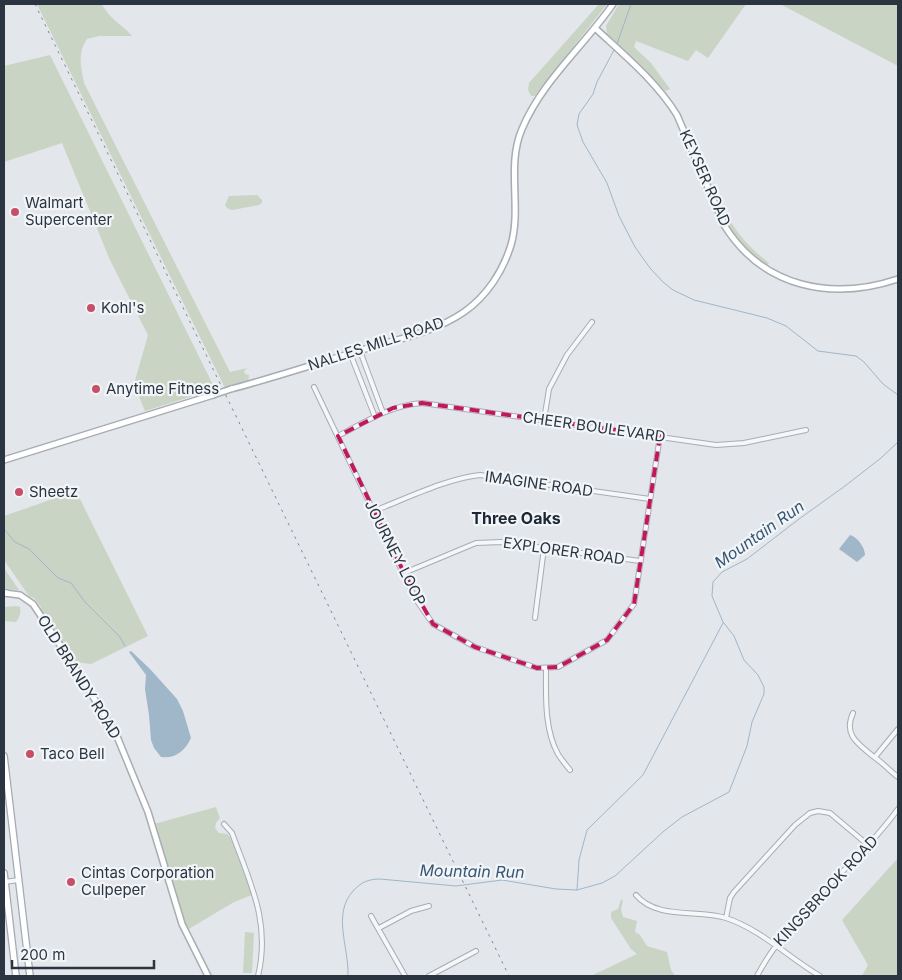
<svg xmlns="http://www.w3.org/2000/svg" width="902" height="980" viewBox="0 0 902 980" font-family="Inter,sans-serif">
<rect width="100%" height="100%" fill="#e3e6ea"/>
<path fill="#c9d4c4" d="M 37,4 L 102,4 C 108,18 123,25 132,36 L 99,36 L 87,39 C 77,53 81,68 84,83 L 230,372 L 247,368 L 244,371 L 245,374 L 249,375 L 248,382 L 225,388 Z
M 599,4 L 607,4 L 535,96 L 531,96 L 528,90 L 529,83 Z
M 619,4 L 746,4 L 708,58 L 696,50 L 688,61 L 636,41 L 634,47 L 651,63 L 670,89 L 665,91 L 646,71 L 607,34 L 606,26 Z
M 780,4 L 898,4 L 898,66 Z
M 50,55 L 215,389 L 145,411 L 134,384 L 148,335 L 110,260 L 62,143 L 4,162 L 4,66 Z
M 706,171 C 723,211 734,236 769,263 L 766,267 L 743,248 L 726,226 L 703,173 Z
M 257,195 L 262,200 L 262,203 L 259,205 L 232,210 L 227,208 L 225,205 L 229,196 Z
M 76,491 L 148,636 L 91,664 L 76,662 L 71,657 L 40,611 L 41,607 L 34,598 L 29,596 L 4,560 L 4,516 Z
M 4,568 L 19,590 L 4,589 Z
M 16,606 L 20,607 C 21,613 20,617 16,622 L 4,621 L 4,607 Z
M 216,807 L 220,818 L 216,823 L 215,828 L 219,833 L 227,834 L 231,838 L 252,895 L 234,902 L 187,930 L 154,824 Z
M 898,858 L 898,976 L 862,976 L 868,965 L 842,920 Z
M 621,899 L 623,901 L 621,909 L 623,917 L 637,921 L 635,932 L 640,935 L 647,946 L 667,952 L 671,970 L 675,976 L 591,976 L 637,954 L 631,949 L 611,918 L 611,912 L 618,909 Z
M 245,932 L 254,933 L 252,973 L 243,973 Z"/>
<path fill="#a0b6c9" d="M 850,535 C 857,537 865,547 865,555 L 857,562 L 839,549 Z
M 131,651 L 150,669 L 177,699 L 183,711 L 191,738 C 185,751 175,759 161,757 L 154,748 L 151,740 L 149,715 L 145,689 L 146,675 L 129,652 Z"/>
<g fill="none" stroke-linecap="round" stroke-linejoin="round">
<path stroke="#a0b6c9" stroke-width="1" d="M 617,44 L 631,4
M 614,50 L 597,82 L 593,94 L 579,114 L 577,125 L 583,142 L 607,183 L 619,216 L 635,247 L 650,268 L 663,282 L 673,290 L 694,300 L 767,318 L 786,326 L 818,351 L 856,356 L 864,362 L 883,384 L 898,395
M 4,529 L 15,542 L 29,549 L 58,578 L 71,583 L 85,602 L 120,637 L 125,646
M 577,890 L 579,860 L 587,830 L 643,775 L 723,623
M 348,976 C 349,946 332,915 353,891 C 361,882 369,879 380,879 L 456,886 L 502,880 L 556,889 L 577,890 L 602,883 L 615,876 L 664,831 L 682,817 L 729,792 L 747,746 L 752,722 L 764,694 L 764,687 L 758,675 L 744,660 L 734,636 L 723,622 L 712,596 L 713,582 L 722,572 L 747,559 L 799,519 L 845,486 L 881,458 L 898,442"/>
<g stroke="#a8adb4" stroke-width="6">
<path id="street" d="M 360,351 L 383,413
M 350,353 L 375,417
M 314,387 L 415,598 L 433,624 L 475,647 L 537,668 L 558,667 L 607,640 L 634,604 L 660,436
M 544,420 L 549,389 L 567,355 L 592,322
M 338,436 C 365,422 391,405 422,403 L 716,445 L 744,443 L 806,430
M 374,511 C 405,499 448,478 480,475 L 650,499
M 404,573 L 476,543 L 501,542 L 640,561
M 535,618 L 544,548
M 546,668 C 546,695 544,729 558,754 C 561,759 566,765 570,770
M 853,713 C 843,735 858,744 874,757 C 883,763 890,771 898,777
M 875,757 L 898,729
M 224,824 L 232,833 C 250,883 271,922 258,976
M 4,882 L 19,880
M 636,895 C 657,920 698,909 726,918 C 762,930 789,958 820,976
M 371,916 L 405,976
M 726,918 L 730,898 L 734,892 L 795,825 L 810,813 L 818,811 L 830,813 L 868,845
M 379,928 L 411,911 L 429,906
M 429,976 L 476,951
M 757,976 C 791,911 855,868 898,809"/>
</g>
<g stroke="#a8adb4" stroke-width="8">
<path id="secondary" d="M 595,28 C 624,55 656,81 677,115 L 724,225 C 763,288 832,301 898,279
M 231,389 C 276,377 321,362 365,349 C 399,339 435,332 464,312 C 487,296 503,271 511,245 C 522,207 506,166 522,129 C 542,81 584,46 613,4
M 4,460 L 213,395
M 4,593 L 20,595 L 33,604 L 79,674 L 116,734 L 148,812 L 182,924 L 208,976"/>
</g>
<g stroke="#a3abb6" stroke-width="8">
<path id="primary" d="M 4,593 L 6,593
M 4,756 L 30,976
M 4,873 L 16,976"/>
</g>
<use href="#street" stroke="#f5f7f9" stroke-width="4"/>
<use href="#secondary" stroke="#fff" stroke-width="5"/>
<use href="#primary" stroke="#fff" stroke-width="5.5"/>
<path stroke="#7d8793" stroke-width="1" stroke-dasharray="2.5 5" stroke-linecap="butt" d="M 35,4 L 509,976"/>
<g stroke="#a8adb4" stroke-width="8" stroke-linecap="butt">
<path id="secondary-bridge" d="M 213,395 L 231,389"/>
</g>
<use href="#secondary-bridge" stroke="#fff" stroke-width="5"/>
</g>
<path fill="none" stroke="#c2185b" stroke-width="4" stroke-dasharray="10 6" stroke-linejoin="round" d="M 422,403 L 660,436 L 634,604 L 607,640 L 558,667 L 537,668 L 475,647 L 433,624 L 404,573 L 338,436 L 393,408 Z"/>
<g fill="#c94e68" stroke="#f2f5f8" stroke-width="2">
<circle cx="15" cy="212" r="5"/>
<circle cx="91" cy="308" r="5"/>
<circle cx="96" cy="389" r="5"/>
<circle cx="19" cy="492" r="5"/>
<circle cx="30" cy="754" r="5"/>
<circle cx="71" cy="882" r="5"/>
</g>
<g text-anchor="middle" stroke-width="4.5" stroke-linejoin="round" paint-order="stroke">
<g font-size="15" fill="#2b3542" stroke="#f2f5f8">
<text transform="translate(705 178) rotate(66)" y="5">KEYSER ROAD</text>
<text transform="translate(376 344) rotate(-18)" y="5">NALLES MILL ROAD</text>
<text transform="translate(594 427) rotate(8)" y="5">CHEER BOULEVARD</text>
<text transform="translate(539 484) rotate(8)" y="5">IMAGINE ROAD</text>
<text transform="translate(564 551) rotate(8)" y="5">EXPLORER ROAD</text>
<text transform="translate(395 553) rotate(63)" y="5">JOURNEY LOOP</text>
<text transform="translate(79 677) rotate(58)" y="5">OLD BRANDY ROAD</text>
<text transform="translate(826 891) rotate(-47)" y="5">KINGSBROOK ROAD</text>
</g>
<g font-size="15" fill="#2b3542" stroke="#f2f5f8" text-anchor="start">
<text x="25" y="208">Walmart<tspan x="25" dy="17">Supercenter</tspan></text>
<text x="101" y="313">Kohl's</text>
<text x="106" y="394">Anytime Fitness</text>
<text x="29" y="497">Sheetz</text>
<text x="40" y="759">Taco Bell</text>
<text x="81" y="878">Cintas Corporation<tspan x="81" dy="17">Culpeper</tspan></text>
</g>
<g font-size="16" font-weight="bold" fill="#1d2633" stroke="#f2f5f8">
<text x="516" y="524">Three Oaks</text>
</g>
<g font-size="16" font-style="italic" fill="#375674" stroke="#f2f5f8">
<text transform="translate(759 534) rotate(-35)" y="6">Mountain Run</text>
<text transform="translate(472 871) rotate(1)" y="6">Mountain Run</text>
</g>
</g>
<rect width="902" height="980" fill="none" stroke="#2b3542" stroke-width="10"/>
<path d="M12 960v8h142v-8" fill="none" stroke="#2b3542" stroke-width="2.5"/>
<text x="20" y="960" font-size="15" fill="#2b3542" stroke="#f2f5f8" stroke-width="4" paint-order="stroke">200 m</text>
</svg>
